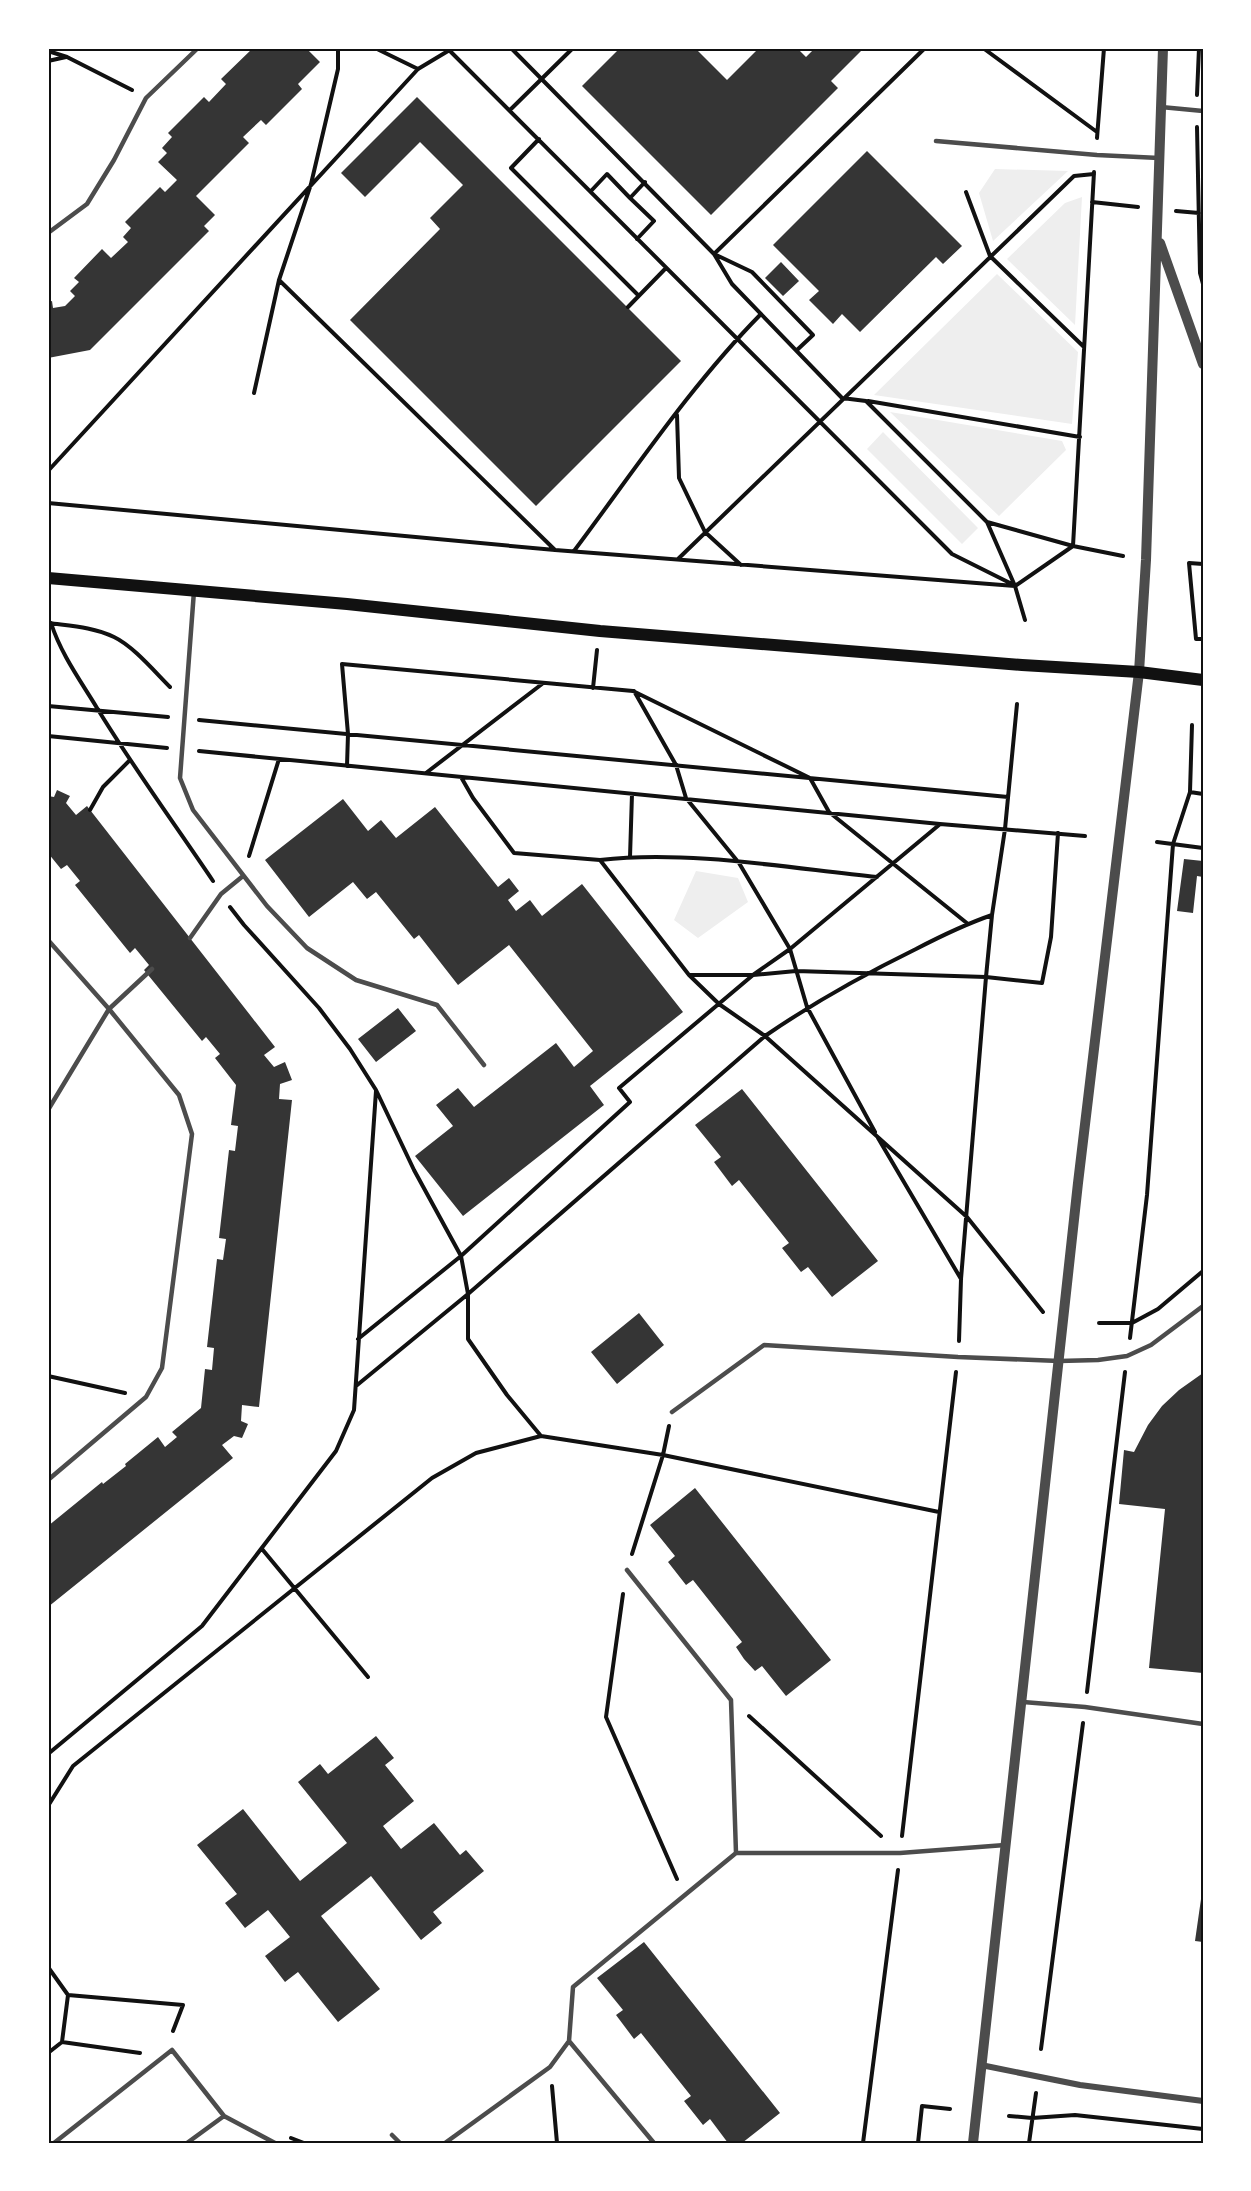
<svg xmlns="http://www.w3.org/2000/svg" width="1251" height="2191" viewBox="0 0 1251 2191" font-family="Manrope,sans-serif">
<rect width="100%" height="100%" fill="#fff"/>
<path fill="#eee" d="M 995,169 L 1068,171 L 993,241 L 979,193 Z
M 1082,197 L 1075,325 L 1007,259 L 1065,203 Z
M 997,274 L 1078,352 L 1072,424 L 874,395 Z
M 890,412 L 1062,441 L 1066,450 L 999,516 Z
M 883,432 L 978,528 L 962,544 L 867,449 Z
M 696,871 L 738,878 L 748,902 L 698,938 L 674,920 Z"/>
<path fill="#353535" d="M 253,48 L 306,48 L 320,62 L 298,84 L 302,89 L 266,125 L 261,120 L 243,137 L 249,143 L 196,196 L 215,215 L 204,226 L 209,231 L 90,350 L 48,358 L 48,302 L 52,301 L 53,308 L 65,306 L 75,296 L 70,291 L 79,282 L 74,278 L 102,249 L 111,258 L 128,242 L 123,237 L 131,228 L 125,222 L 160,187 L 165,192 L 177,180 L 158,162 L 167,153 L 162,148 L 172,137 L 168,133 L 204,97 L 209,102 L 226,84 L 221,79 Z
M 620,48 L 695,48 L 727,80 L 759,48 L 797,48 L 806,57 L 815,48 L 864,48 L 831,81 L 838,88 L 711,215 L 582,86 Z
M 417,97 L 681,361 L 536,506 L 350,320 L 440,229 L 430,218 L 463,185 L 420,142 L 365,197 L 341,173 Z
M 867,151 L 962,246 L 943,264 L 936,257 L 860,332 L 842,314 L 833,324 L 809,300 L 819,291 L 773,245 Z
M 781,262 L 799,281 L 783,296 L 765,278 Z
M 57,790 L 70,796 L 66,803 L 76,815 L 87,806 L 275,1047 L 264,1055 L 274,1067 L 285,1062 L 292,1080 L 280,1084 L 279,1099 L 292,1100 L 259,1407 L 242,1405 L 241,1421 L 248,1424 L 242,1438 L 234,1436 L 222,1445 L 233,1458 L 48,1607 L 48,1526 L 102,1482 L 103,1484 L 126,1466 L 125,1464 L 158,1437 L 165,1447 L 177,1437 L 172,1432 L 201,1408 L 205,1369 L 212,1370 L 214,1348 L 207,1347 L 217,1259 L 223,1260 L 226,1239 L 219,1238 L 229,1150 L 235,1151 L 238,1126 L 231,1125 L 236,1085 L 215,1058 L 220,1054 L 206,1037 L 202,1041 L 144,970 L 149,965 L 135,948 L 130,953 L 75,885 L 80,881 L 67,865 L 61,869 L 48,853 L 48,796 L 54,797 Z
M 343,799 L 368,831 L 381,820 L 396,838 L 435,807 L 498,887 L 509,878 L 519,891 L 508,900 L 516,911 L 530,900 L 542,916 L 582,884 L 683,1012 L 590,1086 L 604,1105 L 463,1216 L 415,1156 L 453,1126 L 436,1105 L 458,1088 L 474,1107 L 556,1043 L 574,1067 L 593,1051 L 509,945 L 458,985 L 419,935 L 414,939 L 376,892 L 367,899 L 353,882 L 309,917 L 265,860 Z
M 1184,859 L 1203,861 L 1203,877 L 1197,876 L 1193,913 L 1177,911 Z
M 398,1008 L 416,1031 L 376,1062 L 358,1039 Z
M 742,1089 L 878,1261 L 832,1297 L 808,1267 L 801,1272 L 782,1248 L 789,1243 L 739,1180 L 732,1186 L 714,1162 L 721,1157 L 695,1125 Z
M 639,1313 L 664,1345 L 617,1384 L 591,1352 Z
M 1203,1373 L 1203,1673 L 1149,1668 L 1165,1509 L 1119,1504 L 1124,1450 L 1134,1452 L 1148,1425 L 1162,1406 L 1179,1390 Z
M 695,1488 L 831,1660 L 786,1696 L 762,1666 L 755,1671 L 744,1659 L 736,1647 L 742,1642 L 693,1580 L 686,1585 L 668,1562 L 675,1556 L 650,1525 Z
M 376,1736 L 394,1758 L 385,1765 L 414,1801 L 383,1826 L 401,1849 L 434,1823 L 460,1855 L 466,1850 L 484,1871 L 433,1912 L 442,1923 L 421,1940 L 371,1876 L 321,1916 L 380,1989 L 338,2022 L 298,1972 L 285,1982 L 265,1956 L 290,1937 L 268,1910 L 245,1928 L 225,1903 L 237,1894 L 197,1845 L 243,1809 L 300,1881 L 347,1843 L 298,1782 L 320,1764 L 328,1774 Z
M 1202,1892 L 1203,1892 L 1203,1942 L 1195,1941 Z
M 644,1942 L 780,2113 L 742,2143 L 728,2143 L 710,2119 L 703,2125 L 684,2101 L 691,2096 L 641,2033 L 634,2039 L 616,2015 L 623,2010 L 597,1978 Z"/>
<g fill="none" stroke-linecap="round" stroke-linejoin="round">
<path stroke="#111" stroke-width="4" d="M 375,48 L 418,69
M 511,48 L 714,254 L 732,284 L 842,398 L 866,401 L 987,522 L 1015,586 L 1025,620
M 983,48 L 1097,132
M 48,51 L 67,57 L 132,90
M 450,51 L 952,554 L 1012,584
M 48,61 L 66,57
M 1197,95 L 1199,48
M 510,110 L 573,48
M 1197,127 L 1200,273 L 1203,284
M 1097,138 L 1104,48
M 539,139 L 511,168 L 638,295
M 591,191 L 607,174 L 630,198 L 645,182
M 966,192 L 990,256 L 1084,347
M 630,198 L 654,221 L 637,239
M 1092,202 L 1138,207
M 1176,211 L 1199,213
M 279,280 L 555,550
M 628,307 L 666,268
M 797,350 L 813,335 L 752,272 L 714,254 L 925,48
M 254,393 L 279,280 L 311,184 L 338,69 L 338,48
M 868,401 L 1080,437
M 677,415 L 679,478 L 705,532 L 741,565
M 48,471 L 418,69 L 453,48
M 48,503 L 555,550 L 1015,586 L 1073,546
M 987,522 L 1073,546 L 1123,556
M 1073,546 L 1094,172
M 574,551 C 634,471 691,385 761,314
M 678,559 L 1074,176 L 1094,174
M 1203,564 L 1189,563 L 1196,639 L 1203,639
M 49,623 C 71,626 93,627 114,637 C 133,646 154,671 170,687
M 51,623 C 61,654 80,680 97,708 C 133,767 174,823 213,881
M 593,688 L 597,650
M 634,691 L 676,765 L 686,798 L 739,863 L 790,949 L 807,1007 L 875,1132
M 48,706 L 168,717
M 199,720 L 1008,797
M 48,736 L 167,748
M 199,751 L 940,824 L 1085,836
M 347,766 L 348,734 L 342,664 L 633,691 L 810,778 L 829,812 L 968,924
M 426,773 L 542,684
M 461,777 L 473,798 L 514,853 L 600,860
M 1190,792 L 1192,725
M 90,810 L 103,787 L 130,760
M 1157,842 L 1203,848
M 249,856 L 279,759
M 630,857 L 632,794
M 877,877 C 788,868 688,850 600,860 L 689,975 L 719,1004 L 765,1036 L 967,1217 L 1043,1312
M 230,907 L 244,925 L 319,1008 L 350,1049 L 376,1090 L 414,1170 L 461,1256 L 468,1294 L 356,1386
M 690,975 L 753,975 L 796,971 L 986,977 L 1042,983 L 1051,937 L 1058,833
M 878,1138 L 961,1279
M 1099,1323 L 1132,1323 L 1158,1309 L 1203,1271
M 1130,1338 L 1147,1195 L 1173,844 L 1190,792 L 1203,794
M 358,1339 L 461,1256 L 630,1102 L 619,1088 L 753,975 L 790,949 L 939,825
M 959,1341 L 961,1279 L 986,977 L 992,915 L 1005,829 L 1017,704
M 48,1376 L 125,1393
M 939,1512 L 663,1455 L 541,1436 L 507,1395 L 468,1339 L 468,1294 L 765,1036 C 813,1003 863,975 916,949 C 941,936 966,924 992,915
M 262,1549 L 368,1677
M 632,1554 L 663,1455 L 669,1426
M 623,1594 L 606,1717 L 677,1879
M 1087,1692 L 1125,1372
M 749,1716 L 881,1836
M 48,1754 L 202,1626 L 336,1451 L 354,1410 L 376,1091
M 48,1806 L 73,1766 L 432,1478 L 476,1453 L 541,1436
M 902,1836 L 956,1372
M 48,1967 L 68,1995 L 62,2042 L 140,2053
M 68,1995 L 183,2005 L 173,2031
M 1041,2049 L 1083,1723
M 48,2053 L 62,2042
M 552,2086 L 557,2143
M 1009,2116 L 1032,2118 L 1075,2115 L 1203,2129
M 291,2138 L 304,2143
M 863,2143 L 898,1870
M 918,2143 L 922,2106 L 950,2109
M 1029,2143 L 1036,2093"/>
<path stroke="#4c4c4c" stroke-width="4.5" d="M 1161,107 L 1203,111
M 936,141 L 1097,155 L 1159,158
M 48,233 L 87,204 L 114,160 L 146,98 L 198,48
M 194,591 L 180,778 L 193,810 L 267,906 L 307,948 L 356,980 L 437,1005 L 484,1065
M 190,938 L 221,894 L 243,876
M 48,940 L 109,1009 L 48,1110
M 672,1412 L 764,1345 L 958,1357 L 1059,1361 L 1098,1360 L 1127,1356 L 1151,1345 L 1203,1306
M 48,1480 L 146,1397 L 162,1368 L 192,1134 L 179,1095 L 109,1009 L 152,969
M 627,1570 L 731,1700 L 736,1853
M 1023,1702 L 1085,1707 L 1203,1724
M 392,2135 L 400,2143
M 54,2143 L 172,2050 L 224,2116 L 275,2143
M 187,2143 L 224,2116
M 445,2143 L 550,2067 L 569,2041
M 654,2143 L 569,2041 L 573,1987 L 736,1853 L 900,1853 L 1005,1845"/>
<path stroke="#4c4c4c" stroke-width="6" d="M 981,2065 L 1080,2085 L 1203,2101"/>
<path stroke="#4c4c4c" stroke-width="10" d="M 1160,243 L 1203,364
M 973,2143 L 1078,1183 L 1139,672 L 1146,560 L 1163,48"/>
<path stroke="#111" stroke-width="12" d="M 48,578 L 347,604 L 600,631 L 1022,665 L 1139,672 L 1203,680"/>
</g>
<rect width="1251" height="2191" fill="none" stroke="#ffffff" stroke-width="99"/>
<rect x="50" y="50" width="1152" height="2092" fill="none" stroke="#111" stroke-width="2"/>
</svg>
